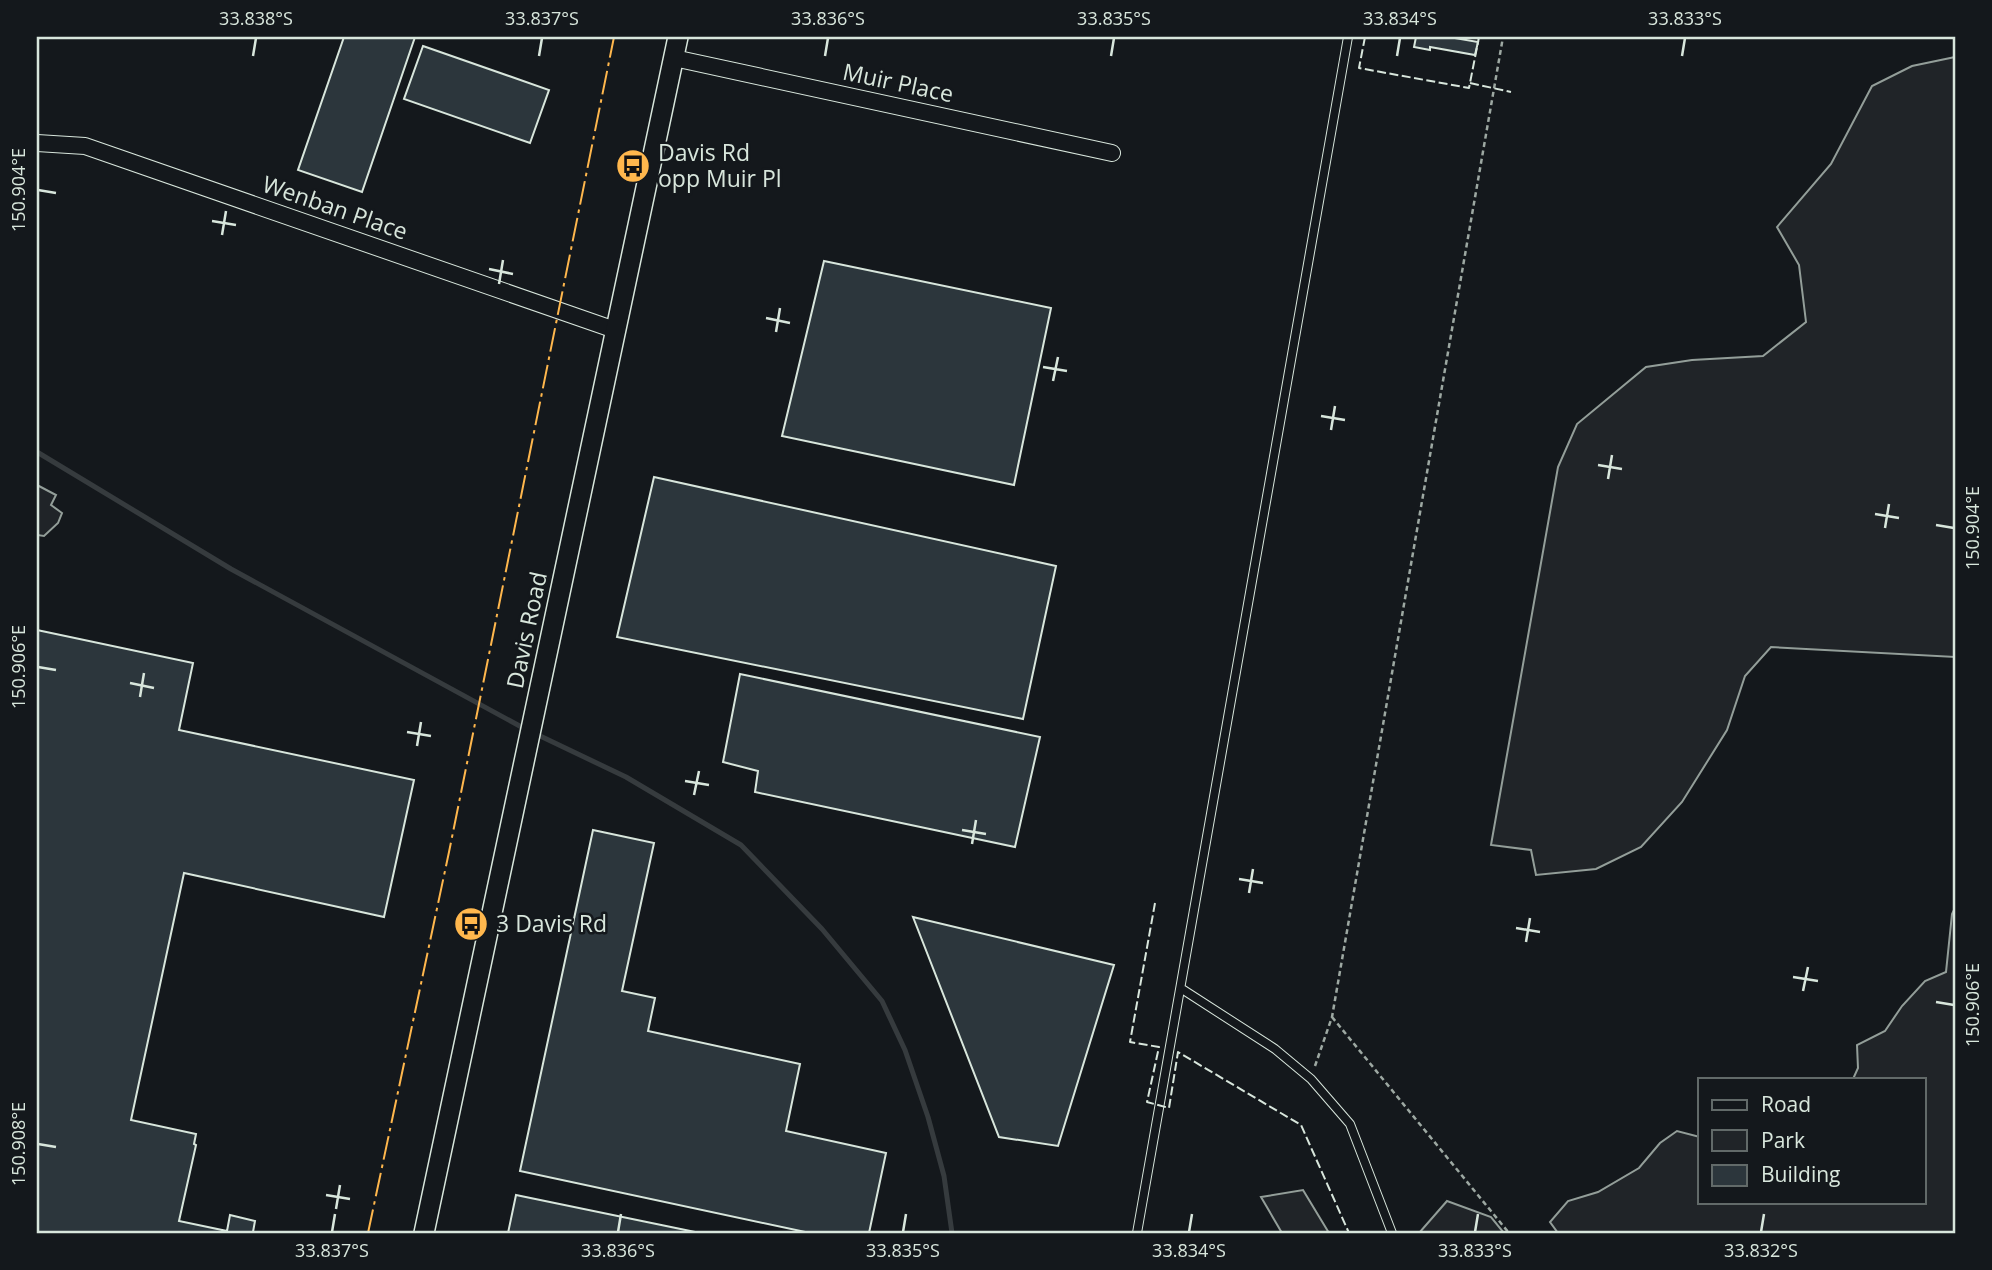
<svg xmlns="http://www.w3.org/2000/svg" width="1992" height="1270" viewBox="0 0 1992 1270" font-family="'Open Sans',sans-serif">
<rect width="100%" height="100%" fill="#14181c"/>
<path fill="#202428" stroke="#939e99" stroke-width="2" d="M 1955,57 L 1955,657 L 1771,647 L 1745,676 L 1727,730 L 1682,802 L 1641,847 L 1596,869 L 1536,875 L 1531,850 L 1491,845 L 1558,467 L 1577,424 L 1646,367 L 1692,360 L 1763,356 L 1806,322 L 1799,265 L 1777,227 L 1831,164 L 1872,86 L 1912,66 Z
M 37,485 L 56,495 L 51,505 L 62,513 L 58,523 L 44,536 L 37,535 Z
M 1955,908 L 1955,1233 L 1558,1233 L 1550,1222 L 1568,1201 L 1598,1192 L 1639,1168 L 1660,1143 L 1677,1131 L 1700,1137 L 1700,1202 L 1924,1202 L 1924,1079 L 1853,1079 L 1858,1068 L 1857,1045 L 1885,1031 L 1902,1006 L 1925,981 L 1946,972 L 1952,914 Z
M 1303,1190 L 1329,1233 L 1282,1233 L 1261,1197 Z
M 1447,1201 L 1491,1217 L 1504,1233 L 1419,1233 Z"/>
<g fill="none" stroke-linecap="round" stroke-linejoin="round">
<path stroke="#363b3e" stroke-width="5" d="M 37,452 L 231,569 L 527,730
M 536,734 L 626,777 L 741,845 L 822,929 L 882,1001 L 905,1050 L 928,1117 L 944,1176 L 952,1233"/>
</g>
<path fill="#2c363c" stroke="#d8e6dc" stroke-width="2" d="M 344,37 L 415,37 L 362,192 L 298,170 Z
M 1416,37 L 1449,37 L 1478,42 L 1475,55 L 1430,47 L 1430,50 L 1414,47 Z
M 423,46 L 549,90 L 530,143 L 404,99 Z
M 824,261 L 1051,308 L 1014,485 L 782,436 Z
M 654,477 L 1056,566 L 1023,719 L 617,637 Z
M 37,630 L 193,663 L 179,730 L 414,780 L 384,917 L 184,873 L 131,1120 L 196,1134 L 194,1144 L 196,1145 L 179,1221 L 227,1231 L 230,1215 L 255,1221 L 253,1232 L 259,1233 L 37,1233 Z
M 740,674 L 1040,737 L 1015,847 L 755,792 L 758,771 L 723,762 Z
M 593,830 L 654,843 L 622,991 L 655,998 L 648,1031 L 800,1064 L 786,1131 L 886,1153 L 869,1233 L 810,1233 L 520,1171 Z
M 913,917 L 1114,965 L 1058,1146 L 999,1137 Z
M 516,1195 L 700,1233 L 508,1233 Z"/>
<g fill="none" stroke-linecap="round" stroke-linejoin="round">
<g stroke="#d8e6dc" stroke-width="10">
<path id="service" d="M 1182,989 L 1275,1049 L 1311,1079 L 1350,1124 L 1392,1233
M 1137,1233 L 1348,37"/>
</g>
<g stroke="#d8e6dc" stroke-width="18">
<path id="minor" d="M 674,58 L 1112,153
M 37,143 L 85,146 L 615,330"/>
</g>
<g stroke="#d8e6dc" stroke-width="22">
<path id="tertiary" d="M 424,1233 L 678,37"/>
</g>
<path stroke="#9da8a2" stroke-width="2.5" stroke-dasharray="5 3.5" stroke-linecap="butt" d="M 1332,1017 L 1509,1233
M 1315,1066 L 1332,1017 L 1503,37"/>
<use href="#service" stroke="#14181c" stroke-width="8"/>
<use href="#minor" stroke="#14181c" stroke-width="16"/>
<use href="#tertiary" stroke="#14181c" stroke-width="19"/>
<path stroke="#d8e6dc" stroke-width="2" stroke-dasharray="9 3.5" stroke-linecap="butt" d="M 1365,37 L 1359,68 L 1469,88 L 1479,37
M 1470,83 L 1511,92
M 1155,903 L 1130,1042 L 1159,1047 L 1147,1102 L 1169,1108 L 1178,1052 L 1301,1125 L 1349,1233"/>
<path stroke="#ffb74d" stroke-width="2" stroke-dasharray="24 5 3.5 5" stroke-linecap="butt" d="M 368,1233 L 449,852 L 614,37"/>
</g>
<path fill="none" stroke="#d8e6dc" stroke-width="2.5" d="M 253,56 L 256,38M 539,56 L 542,38M 825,56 L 828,38M 1111,56 L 1114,38M 1397,56 L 1400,38M 1682,56 L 1685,38M 38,190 L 56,193M 212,221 L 236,225M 222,235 L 226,211M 489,269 L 513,274M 499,284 L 503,260M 766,318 L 790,323M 776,332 L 780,308M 1043,367 L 1067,371M 1053,381 L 1058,357M 1321,416 L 1345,420M 1331,430 L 1335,406M 1598,465 L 1622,469M 1608,479 L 1612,455M 1875,514 L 1899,518M 1936,525 L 1954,528M 1885,528 L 1889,504M 38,667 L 56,670M 130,683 L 154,688M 140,697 L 144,673M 407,732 L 431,736M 417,746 L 421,722M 685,781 L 709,785M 694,795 L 699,771M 962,830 L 986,834M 972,844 L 976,820M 1239,879 L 1263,883M 1249,893 L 1253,869M 1516,928 L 1540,932M 1526,942 L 1530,918M 1793,977 L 1818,981M 1803,991 L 1808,967M 1936,1002 L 1954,1005M 38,1144 L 56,1147M 326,1195 L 350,1199M 336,1209 L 340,1185M 332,1232 L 335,1214M 618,1232 L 621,1214M 903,1232 L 906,1214M 1189,1232 L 1192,1214M 1475,1232 L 1478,1214M 1761,1232 L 1764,1214"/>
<defs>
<g id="bus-disc" transform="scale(1.75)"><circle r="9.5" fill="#ffb74d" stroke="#14181c"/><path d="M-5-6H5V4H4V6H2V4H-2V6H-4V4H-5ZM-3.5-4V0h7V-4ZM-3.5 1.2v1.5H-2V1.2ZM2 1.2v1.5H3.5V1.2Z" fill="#111"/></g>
</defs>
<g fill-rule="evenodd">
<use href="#bus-disc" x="633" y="166"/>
<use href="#bus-disc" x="471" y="924"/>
</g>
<g text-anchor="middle" stroke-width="5" stroke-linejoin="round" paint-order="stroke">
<g font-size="23" fill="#d8e6dc" stroke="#14181c">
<text transform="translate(898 83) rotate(12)" y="8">Muir Place</text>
<text transform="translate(335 208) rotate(19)" y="8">Wenban Place</text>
<text transform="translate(527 630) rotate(-78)" y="8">Davis Road</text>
</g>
<g font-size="23" fill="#d8e6dc" stroke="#14181c" text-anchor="start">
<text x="658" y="161">Davis Rd<tspan x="658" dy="26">opp Muir Pl</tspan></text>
<text x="496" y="932">3 Davis Rd</text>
</g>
</g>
<rect width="1992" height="1270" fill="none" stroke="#14181c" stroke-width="77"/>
<rect x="1698" y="1078" width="228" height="126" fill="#14181c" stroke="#626a69" stroke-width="2"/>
<rect x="1712" y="1100" width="35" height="10" fill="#14181c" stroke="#626a69" stroke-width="2"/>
<text x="1761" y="1112" font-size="21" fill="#d8e6dc">Road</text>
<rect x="1712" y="1130" width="35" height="21" fill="#202428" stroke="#626a69" stroke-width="2"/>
<text x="1761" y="1148" font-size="21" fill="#d8e6dc">Park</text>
<rect x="1712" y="1165" width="35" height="21" fill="#2c363c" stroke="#626a69" stroke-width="2"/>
<text x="1761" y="1182" font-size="21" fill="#d8e6dc">Building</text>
<rect x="38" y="38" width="1916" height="1194" fill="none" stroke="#d8e6dc" stroke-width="2.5"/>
<g font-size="18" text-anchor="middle" fill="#d8e6dc">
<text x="256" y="25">33.838°S</text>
<text x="542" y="25">33.837°S</text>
<text x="828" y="25">33.836°S</text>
<text x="1114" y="25">33.835°S</text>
<text x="1400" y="25">33.834°S</text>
<text x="1685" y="25">33.833°S</text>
<text transform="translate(19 190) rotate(-90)" y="6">150.904°E</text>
<text transform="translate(1973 528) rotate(-90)" y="6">150.904°E</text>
<text transform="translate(19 667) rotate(-90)" y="6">150.906°E</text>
<text transform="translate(1973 1005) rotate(-90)" y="6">150.906°E</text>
<text transform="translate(19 1144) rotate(-90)" y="6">150.908°E</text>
<text x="332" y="1257">33.837°S</text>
<text x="618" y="1257">33.836°S</text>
<text x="903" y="1257">33.835°S</text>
<text x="1189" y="1257">33.834°S</text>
<text x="1475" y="1257">33.833°S</text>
<text x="1761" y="1257">33.832°S</text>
</g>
</svg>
